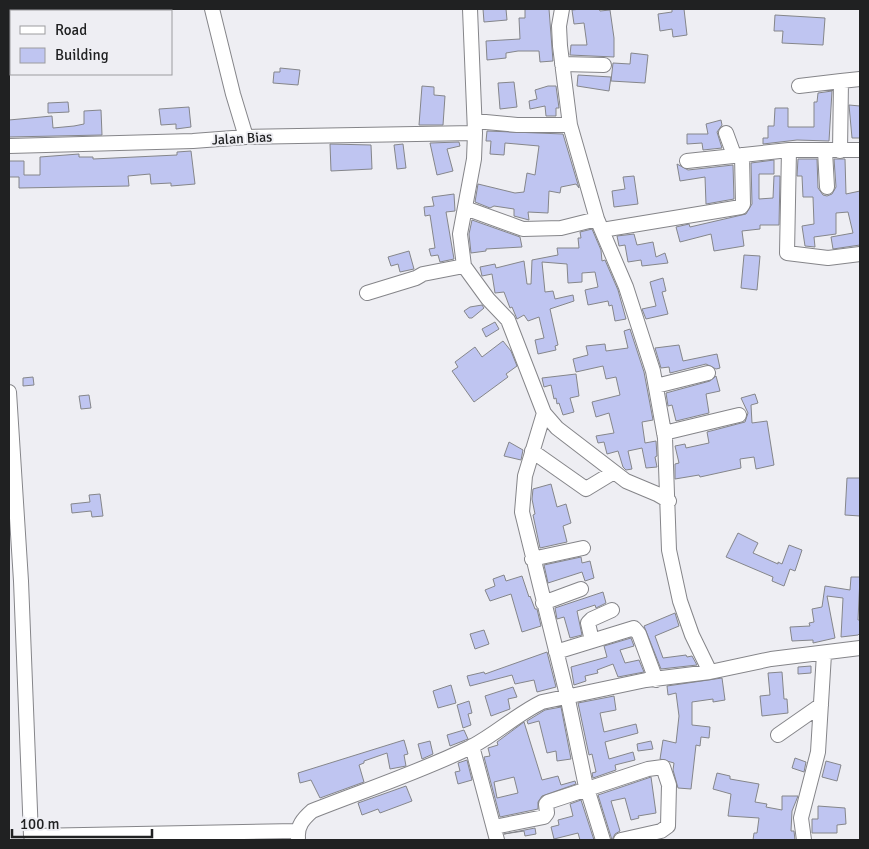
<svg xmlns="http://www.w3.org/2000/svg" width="869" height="849" viewBox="0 0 869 849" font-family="Signika,sans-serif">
<rect width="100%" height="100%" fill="#eeeef3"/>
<path fill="#bfc5f1" stroke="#85868a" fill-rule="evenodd" d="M 483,9 L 506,9 L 507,20 L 484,22 Z
M 525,9 L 549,9 L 553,61 L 540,62 L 539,51 L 518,51 L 506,53 L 506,58 L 487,60 L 486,41 L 520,39 L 519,18 L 525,18 Z
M 581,9 L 599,9 L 600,11 L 610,10 L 614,38 L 614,57 L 570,55 L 571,45 L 587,45 L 584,23 L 574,24 L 572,10 Z
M 672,9 L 684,9 L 687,35 L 673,37 L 672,29 L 660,31 L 658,14 L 672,12 Z
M 775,15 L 825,18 L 823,45 L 782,43 L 783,31 L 774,31 Z
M 631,53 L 648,55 L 645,83 L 611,81 L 613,63 L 630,64 Z
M 280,68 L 300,70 L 298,85 L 273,83 L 274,72 L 280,72 Z
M 578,75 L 611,77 L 609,91 L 577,86 Z
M 514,82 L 517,107 L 500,109 L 498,83 Z
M 422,86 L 434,87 L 434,95 L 445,96 L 443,125 L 419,125 Z
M 548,86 L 556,86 L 559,108 L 556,108 L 556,116 L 546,116 L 545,106 L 530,109 L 529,101 L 537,99 L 535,90 Z
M 832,91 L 829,141 L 797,140 L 763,144 L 763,138 L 768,138 L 768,126 L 774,126 L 775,108 L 788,108 L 788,127 L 814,127 L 814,102 L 817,102 L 818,93 Z
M 68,102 L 69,112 L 48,113 L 48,103 Z
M 849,105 L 860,106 L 860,138 L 852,138 Z
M 189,107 L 191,127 L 176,129 L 176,124 L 161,125 L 159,109 Z
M 101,110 L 102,135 L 9,137 L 9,120 L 52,116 L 53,128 L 74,126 L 84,124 L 84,111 Z
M 721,120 L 722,125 L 717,132 L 722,148 L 703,150 L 702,143 L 687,144 L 687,134 L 708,134 L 706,124 Z
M 487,131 L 563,134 L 579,188 L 576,184 L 561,187 L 560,193 L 549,191 L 548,213 L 528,212 L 529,220 L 514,216 L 514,209 L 494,206 L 490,208 L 475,202 L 478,184 L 515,193 L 524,192 L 527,173 L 535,175 L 539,146 L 505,143 L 504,155 L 490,154 L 491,141 L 486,141 Z
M 459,142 L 460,146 L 447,149 L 453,171 L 437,175 L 430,143 Z
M 330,144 L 371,145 L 372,169 L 331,171 Z
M 403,144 L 406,168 L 397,169 L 394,145 Z
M 191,151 L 195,184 L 171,186 L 171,183 L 151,184 L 150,174 L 128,176 L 129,186 L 19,188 L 19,177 L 9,177 L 9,161 L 24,161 L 24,175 L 40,175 L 40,157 L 79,154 L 79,157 L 93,157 L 93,159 L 177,155 L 177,152 Z
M 798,159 L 817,159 L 818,188 L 823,195 L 827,196 L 832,194 L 836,187 L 834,159 L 845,159 L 846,194 L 860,191 L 860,245 L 833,249 L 831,237 L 853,233 L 848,212 L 836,213 L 836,234 L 814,237 L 815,247 L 805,246 L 802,226 L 814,224 L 813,197 L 803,197 L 802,176 L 797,176 Z
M 774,160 L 774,174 L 759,174 L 759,199 L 773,198 L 774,176 L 780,176 L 779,225 L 760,225 L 760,229 L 742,231 L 744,246 L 714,251 L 711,234 L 680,242 L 676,227 L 689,224 L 690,227 L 746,214 L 752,204 L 751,163 Z
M 677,164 L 688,170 L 733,165 L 734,199 L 706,204 L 705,177 L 680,181 Z
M 634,176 L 638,204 L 614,207 L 612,191 L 625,189 L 623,177 Z
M 454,194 L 455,211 L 446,212 L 454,259 L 440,262 L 438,255 L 431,256 L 429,249 L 435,248 L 430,215 L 425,216 L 424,207 L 434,206 L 432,197 Z
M 472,220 L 520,237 L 522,247 L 486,249 L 486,251 L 471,253 L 469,234 Z
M 592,229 L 601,250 L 602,261 L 605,260 L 618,290 L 626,319 L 615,321 L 612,305 L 609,306 L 608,301 L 588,305 L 585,290 L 598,287 L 595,272 L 582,273 L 582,282 L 568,283 L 567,264 L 542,262 L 545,292 L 553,291 L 555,299 L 573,295 L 574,301 L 550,309 L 558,345 L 555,346 L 556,350 L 538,354 L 535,340 L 544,338 L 539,317 L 528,321 L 524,315 L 517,319 L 512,307 L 510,308 L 504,292 L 495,293 L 492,274 L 482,276 L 480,267 L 495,264 L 496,268 L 524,261 L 527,284 L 531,284 L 532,260 L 558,255 L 557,248 L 579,248 L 578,238 L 581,238 L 580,232 Z
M 634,234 L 637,245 L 653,242 L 656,257 L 665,253 L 668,263 L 642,266 L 641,260 L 628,262 L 625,245 L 619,246 L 617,236 Z
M 409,251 L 414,269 L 400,272 L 398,264 L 391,266 L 388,257 Z
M 744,255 L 760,256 L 757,290 L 741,288 Z
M 663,278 L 666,291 L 662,292 L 668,314 L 646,319 L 642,309 L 656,306 L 650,282 Z
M 482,305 L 484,308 L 472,318 L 469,318 L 464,311 L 470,307 Z
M 495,322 L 499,329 L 486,337 L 482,329 Z
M 630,329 L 644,372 L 653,420 L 642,422 L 645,443 L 656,441 L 657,456 L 655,457 L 657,467 L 646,468 L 642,448 L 628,451 L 632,469 L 626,470 L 623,467 L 618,451 L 607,454 L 604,442 L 598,443 L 596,436 L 614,433 L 609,413 L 596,417 L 592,402 L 620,395 L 616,377 L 606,379 L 603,366 L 576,372 L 573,359 L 588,355 L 586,346 L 605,344 L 606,351 L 628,348 L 624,331 Z
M 503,341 L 511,351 L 517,366 L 506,374 L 508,377 L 474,402 L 452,371 L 458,367 L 455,362 L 475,347 L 482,357 Z
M 679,345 L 683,361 L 717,354 L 720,368 L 716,369 L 706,364 L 670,373 L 669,367 L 661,368 L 655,348 Z
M 576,374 L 579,396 L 570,398 L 574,412 L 563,415 L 559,403 L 557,404 L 556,398 L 554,399 L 551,385 L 544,387 L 542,378 Z
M 716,376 L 720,391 L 706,394 L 709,413 L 676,421 L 672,405 L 668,406 L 666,393 L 710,381 Z
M 33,377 L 34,385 L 23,386 L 23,378 Z
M 755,394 L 758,403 L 751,405 L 752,423 L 767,421 L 774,465 L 756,469 L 754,457 L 740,459 L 741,468 L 700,477 L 699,475 L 675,479 L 675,464 L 679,463 L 675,446 L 685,444 L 686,448 L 709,443 L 707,432 L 745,422 L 748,413 L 741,398 Z
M 89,395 L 91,408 L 81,409 L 79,396 Z
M 509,442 L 523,450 L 521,460 L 504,456 Z
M 847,478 L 860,478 L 860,516 L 845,515 Z
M 551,484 L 557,507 L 566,504 L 571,523 L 563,526 L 567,542 L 540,548 L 533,515 L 535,514 L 532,499 L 533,489 Z
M 100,494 L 103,516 L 92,517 L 91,511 L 72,513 L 71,504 L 90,502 L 89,495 Z
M 738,533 L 758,543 L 753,553 L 778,564 L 778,562 L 782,564 L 789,545 L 802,550 L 795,571 L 790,569 L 784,586 L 772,581 L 773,577 L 726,557 Z
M 581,557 L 582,563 L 590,561 L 594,578 L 585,581 L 582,572 L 548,583 L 544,565 Z
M 504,575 L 506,581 L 522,576 L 529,597 L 530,596 L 535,609 L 537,609 L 541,626 L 522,632 L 511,594 L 490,601 L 485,590 L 495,586 L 493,579 Z
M 851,577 L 860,577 L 858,620 L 860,620 L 860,633 L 858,635 L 841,637 L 843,598 L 827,596 L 835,638 L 813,643 L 813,640 L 792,641 L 790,627 L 810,626 L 809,623 L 814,622 L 812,609 L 822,607 L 825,586 L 850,590 Z
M 603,592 L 606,603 L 596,608 L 595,605 L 577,611 L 582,635 L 570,638 L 564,617 L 557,619 L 555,608 Z
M 675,613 L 679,626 L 655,636 L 663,658 L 686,655 L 687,657 L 692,656 L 697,665 L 661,669 L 644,626 Z
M 484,630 L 489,644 L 475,649 L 470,634 Z
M 631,638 L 634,646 L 620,650 L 625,663 L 639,660 L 644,672 L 618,677 L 613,664 L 597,670 L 598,673 L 585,676 L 586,681 L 574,685 L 571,667 L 607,657 L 604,646 Z
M 547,652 L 556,687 L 537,692 L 534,680 L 515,684 L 512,675 L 470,686 L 467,676 L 484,672 L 485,674 Z
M 811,666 L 811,673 L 798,674 L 798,667 Z
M 782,672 L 784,699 L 787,699 L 788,713 L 762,716 L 760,696 L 770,695 L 768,673 Z
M 722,678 L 725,700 L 713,702 L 713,699 L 692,702 L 692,725 L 710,727 L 709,738 L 701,737 L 700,746 L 696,745 L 691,789 L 678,788 L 673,770 L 674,763 L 660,759 L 663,740 L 676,743 L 679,716 L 676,693 L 668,695 L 667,686 Z
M 451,685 L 456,703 L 438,708 L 433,691 Z
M 513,687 L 517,697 L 508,699 L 510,709 L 491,716 L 485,696 Z
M 614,696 L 616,710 L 600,713 L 604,732 L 636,724 L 638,733 L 605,742 L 609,759 L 633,752 L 635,760 L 615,765 L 616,770 L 593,778 L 592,773 L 596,772 L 592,754 L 589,755 L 578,703 Z
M 469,701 L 472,713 L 468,714 L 471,725 L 463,728 L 457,705 Z
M 561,707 L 571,759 L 557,761 L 556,751 L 547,753 L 539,721 L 528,724 L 527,721 L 545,710 Z
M 524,722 L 542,780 L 558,776 L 561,785 L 575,781 L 576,784 L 542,796 L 538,802 L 538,809 L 500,817 L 484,757 L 490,756 L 488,748 L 498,745 L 497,742 ZM 514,777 L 518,793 L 497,798 L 494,782 Z
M 464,730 L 468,739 L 450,746 L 447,735 Z
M 404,740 L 408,754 L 404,755 L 406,766 L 390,769 L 387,753 L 364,761 L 364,763 L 359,765 L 364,782 L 320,798 L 311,780 L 300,783 L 298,773 Z
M 430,741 L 433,754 L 422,759 L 418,744 Z
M 651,741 L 653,749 L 638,751 L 637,744 Z
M 795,758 L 806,762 L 804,772 L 792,768 Z
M 467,760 L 472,780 L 458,784 L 455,772 L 460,771 L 458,763 Z
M 826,761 L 841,765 L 837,781 L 822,777 Z
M 717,773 L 730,776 L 730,779 L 759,784 L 755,802 L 767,804 L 766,807 L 782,810 L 782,796 L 798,796 L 792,811 L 791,831 L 794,831 L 795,840 L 753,840 L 754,833 L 757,833 L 759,818 L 728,816 L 731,794 L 713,789 Z
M 651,777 L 656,813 L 638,816 L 639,818 L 631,820 L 625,798 L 611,801 L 620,831 L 615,834 L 612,840 L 598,795 Z
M 406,786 L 412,801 L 380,813 L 378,809 L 362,815 L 358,803 Z
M 581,800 L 594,840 L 580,840 L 578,833 L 554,839 L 551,827 L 559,825 L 558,820 L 573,816 L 570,804 Z
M 818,806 L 845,808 L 846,824 L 837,825 L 837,833 L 812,833 L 812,819 L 818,819 Z
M 535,828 L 536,834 L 525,836 L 524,831 L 504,834 Z"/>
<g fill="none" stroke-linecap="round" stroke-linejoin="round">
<g stroke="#858589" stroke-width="16">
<path id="minor" d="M 212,9 L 233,94 L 246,137
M 470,9 L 475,133 L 474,159 L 460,234 L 464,266 L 488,299 L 508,320 L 544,413 L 557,428 L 626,481 L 657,494 L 669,501
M 562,9 L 559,26 L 560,46 L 570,125 L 597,219 L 626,287 L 653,371 L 665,438 L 669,550 L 680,601 L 692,635 L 710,672
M 562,64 L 604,65
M 841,81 L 860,79
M 799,86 L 841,81 L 840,151
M 475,121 L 517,125 L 570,125
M 726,133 L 734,155
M 9,146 L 193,141 L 246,137 L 475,133
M 789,150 L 787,253 L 828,258 L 860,254
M 825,151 L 827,187
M 687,161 L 789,150 L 860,150
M 465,208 L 523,229 L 561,228 L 597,219
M 602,230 L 741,207 L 743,204 L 742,155
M 367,293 L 416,278 L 423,274 L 464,266
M 656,386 L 708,373
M 9,392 L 21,581 L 31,836 L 297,831
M 544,413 L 525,476 L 522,512 L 567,695 L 585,782 L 603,840
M 664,433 L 739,415
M 532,451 L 586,489 L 614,472
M 532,559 L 583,548
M 543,603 L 581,589
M 592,641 L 588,623 L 592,619 L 612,610
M 556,652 L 634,628 L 639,634 L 656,680
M 778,735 L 821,705
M 472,746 L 497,840
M 494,827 L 544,817 L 547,813 L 546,804 L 548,802 L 648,769 L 663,767 L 669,785 L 668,826 L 661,831 L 621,840
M 298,838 C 297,826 303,819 312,811 C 365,790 420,772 471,747 C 496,734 517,714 542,702 L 646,680 L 710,672 L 771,659 L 860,648
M 804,840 L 801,818 L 818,752 L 824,654"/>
</g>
<use href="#minor" stroke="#fff" stroke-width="14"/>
</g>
<g text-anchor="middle" stroke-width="4" stroke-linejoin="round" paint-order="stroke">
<g font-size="14" fill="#202122" stroke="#eeeef3">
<text transform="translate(242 138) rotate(-3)" y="5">Jalan Bias</text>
</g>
</g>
<rect width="869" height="849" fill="none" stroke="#202122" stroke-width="20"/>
<rect x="10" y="10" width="162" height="65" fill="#eeeef3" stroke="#9c9c9f"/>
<rect x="20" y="26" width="25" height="8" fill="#ffffff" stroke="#9c9c9f"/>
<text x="55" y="35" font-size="15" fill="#202122">Road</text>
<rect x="20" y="48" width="25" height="15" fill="#bfc5f1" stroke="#9c9c9f"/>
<text x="55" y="60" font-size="15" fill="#202122">Building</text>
<path d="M12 829v8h140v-8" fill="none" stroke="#202122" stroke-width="2.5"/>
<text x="20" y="829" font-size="15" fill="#202122" stroke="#eeeef3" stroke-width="4" paint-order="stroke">100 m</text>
</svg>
